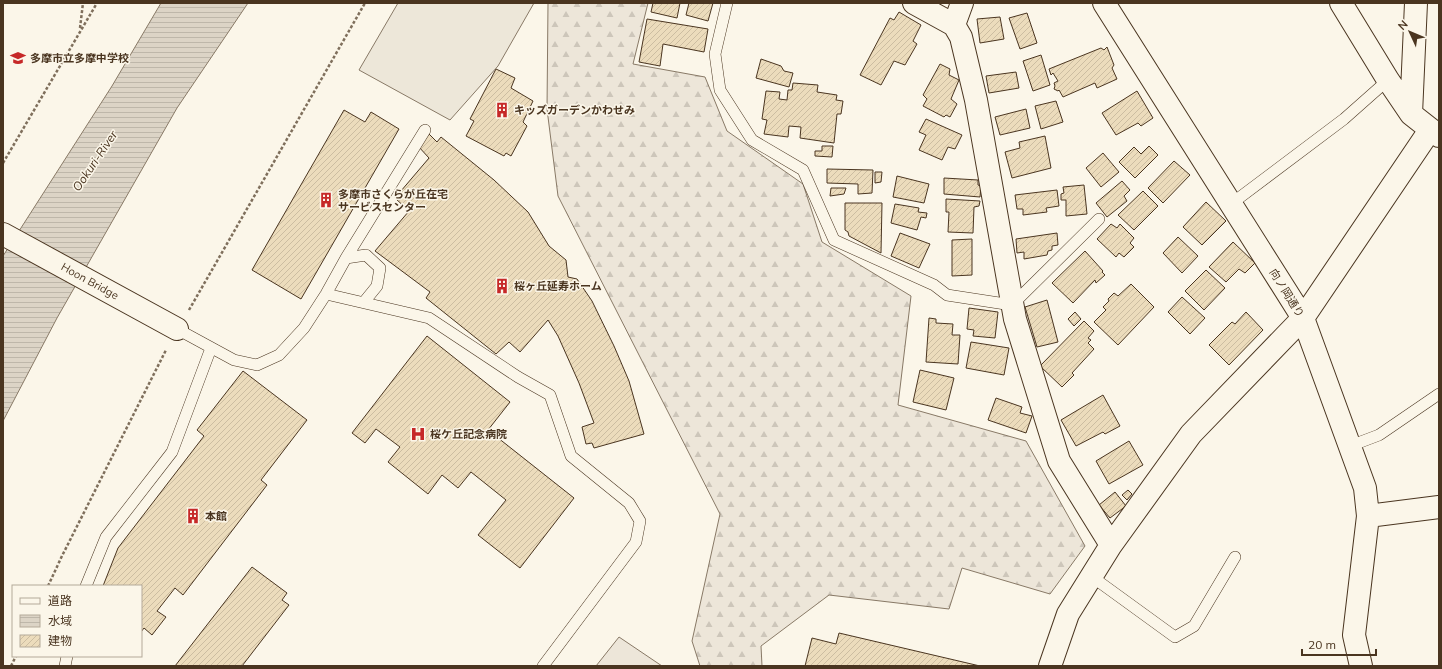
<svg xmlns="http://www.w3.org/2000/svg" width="1442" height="669" viewBox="0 0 1442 669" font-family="Mulish,'Noto Sans JP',sans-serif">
<defs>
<pattern id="forest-firs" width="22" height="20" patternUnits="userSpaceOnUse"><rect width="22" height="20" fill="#ede6d9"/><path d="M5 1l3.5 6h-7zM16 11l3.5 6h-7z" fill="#cdc6ba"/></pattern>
<pattern id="water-rules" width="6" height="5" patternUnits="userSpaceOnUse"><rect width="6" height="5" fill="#dcd4c6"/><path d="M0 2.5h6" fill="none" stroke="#beb7aa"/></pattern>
<pattern id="building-hatch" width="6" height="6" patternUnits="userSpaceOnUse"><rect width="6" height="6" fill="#ecdcbc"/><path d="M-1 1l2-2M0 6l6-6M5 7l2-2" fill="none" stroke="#ccbda1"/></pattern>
</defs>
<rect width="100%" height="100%" fill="#fbf6e9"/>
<path fill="url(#forest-firs)" stroke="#887966" d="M 548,3 L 648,3 L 633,64 L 705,77 L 727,131 L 803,184 L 822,242 L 911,296 L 898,405 L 1026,441 L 1085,546 L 1050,594 L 962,568 L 949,609 L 829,595 L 761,646 L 762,666 L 700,666 L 692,641 L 720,514 L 558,196 L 547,109 Z"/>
<path fill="#ede6d9" stroke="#887966" d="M 619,637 L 662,666 L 596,666 Z"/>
<path fill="#ede7d9" stroke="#887966" d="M 398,3 L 534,3 L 498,66 L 450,120 L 359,70 Z"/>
<path fill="url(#water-rules)" stroke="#887966" d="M 161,3 L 248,3 L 177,108 L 57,318 L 3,421 L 3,256 L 112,86 Z"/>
<path fill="url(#building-hatch)" stroke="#4a3520" d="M 653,3 L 680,3 L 677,18 L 651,12 Z
M 689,3 L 713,3 L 708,21 L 686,15 Z
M 899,12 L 921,25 L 913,41 L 917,44 L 905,65 L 894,61 L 881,85 L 860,75 L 890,18 L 894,20 Z
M 1027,13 L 1037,43 L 1020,49 L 1009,18 Z
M 1000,17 L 1004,39 L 980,43 L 977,19 Z
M 647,19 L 708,29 L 704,52 L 663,44 L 660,66 L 639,62 Z
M 1107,47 L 1114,65 L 1112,68 L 1117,79 L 1097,88 L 1095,83 L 1063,97 L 1059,90 L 1058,91 L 1054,89 L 1055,86 L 1054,83 L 1058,81 L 1053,73 L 1051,75 L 1049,69 L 1101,48 L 1104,50 Z
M 1041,55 L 1050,85 L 1033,91 L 1023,61 Z
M 761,59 L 781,66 L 784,71 L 793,73 L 789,87 L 756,78 Z
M 940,64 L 950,69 L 949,75 L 959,80 L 951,99 L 957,104 L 950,117 L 946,115 L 944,117 L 923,106 L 927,99 L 923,95 Z
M 496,69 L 515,78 L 511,88 L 533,101 L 523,122 L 527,126 L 511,156 L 506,153 L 504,156 L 466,136 L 474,121 L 470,119 Z
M 1016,72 L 1019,88 L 989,93 L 986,76 Z
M 793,83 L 818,85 L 817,92 L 837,95 L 836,100 L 843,101 L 841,114 L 837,114 L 834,143 L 800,138 L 801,127 L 789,126 L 788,137 L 764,134 L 767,120 L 762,119 L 766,91 L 780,92 L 779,99 L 787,100 L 788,90 L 792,90 Z
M 1137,91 L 1153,118 L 1141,126 L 1138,123 L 1116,135 L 1102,113 Z
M 1056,101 L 1063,122 L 1041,129 L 1035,106 Z
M 1026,109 L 1030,128 L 1000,135 L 995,117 Z
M 344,110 L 365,122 L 371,112 L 399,129 L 301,299 L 252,270 Z
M 926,119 L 962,135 L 955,149 L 948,147 L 942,160 L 919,150 L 926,135 L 919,132 Z
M 429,134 L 437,142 L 441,137 L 494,180 L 528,212 L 549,246 L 566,260 L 568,277 L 577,279 L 592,301 L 614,346 L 629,381 L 644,434 L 594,448 L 592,443 L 586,444 L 582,427 L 594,423 L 579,383 L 558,336 L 548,320 L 520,352 L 509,342 L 496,354 L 426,298 L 430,292 L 375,251 L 409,211 L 395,198 L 429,158 L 418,146 Z
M 1045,136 L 1051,168 L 1012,178 L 1005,152 L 1020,148 L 1019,142 Z
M 822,146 L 833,146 L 832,157 L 815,156 L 815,151 L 822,151 Z
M 1149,146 L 1158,155 L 1135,178 L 1119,162 L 1134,147 L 1141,154 Z
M 1103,153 L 1119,172 L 1101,187 L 1086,168 Z
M 1174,161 L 1190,175 L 1163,203 L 1148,188 Z
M 827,169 L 873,170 L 872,193 L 858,194 L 858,184 L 827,183 Z
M 875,172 L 882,172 L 881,182 L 875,183 Z
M 897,176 L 929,184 L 924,203 L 893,197 Z
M 944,178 L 978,180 L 978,185 L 981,186 L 980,197 L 944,194 Z
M 1122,181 L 1130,190 L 1124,196 L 1127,201 L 1107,217 L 1096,203 Z
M 1084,185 L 1087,214 L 1066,216 L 1066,200 L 1061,200 L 1061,194 L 1064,193 L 1063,187 Z
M 831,188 L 846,188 L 844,194 L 830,196 Z
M 1057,190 L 1059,206 L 1046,208 L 1047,212 L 1023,215 L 1023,209 L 1017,209 L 1015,195 Z
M 1143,191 L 1158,206 L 1134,230 L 1118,215 Z
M 946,199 L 980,201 L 979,206 L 974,207 L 973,233 L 948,232 L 949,212 L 946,212 Z
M 1206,202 L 1226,221 L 1202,245 L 1183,227 Z
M 845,203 L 882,203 L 881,253 L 849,236 L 848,232 L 845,230 Z
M 895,204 L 919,208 L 918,212 L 927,213 L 926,218 L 921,217 L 917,230 L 891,223 Z
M 1111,224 L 1117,228 L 1120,224 L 1134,238 L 1130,243 L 1134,247 L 1124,257 L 1119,253 L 1116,257 L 1097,239 Z
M 900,233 L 930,244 L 919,268 L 891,256 Z
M 1057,233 L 1058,245 L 1052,246 L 1052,250 L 1048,251 L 1047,255 L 1024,259 L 1024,252 L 1017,253 L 1016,239 Z
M 1178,237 L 1198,256 L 1182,273 L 1163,253 Z
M 972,239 L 972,275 L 952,276 L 952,240 Z
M 1233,242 L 1255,263 L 1245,273 L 1239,269 L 1226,282 L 1209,267 Z
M 1085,251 L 1103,271 L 1102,272 L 1105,275 L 1096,283 L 1095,280 L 1073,303 L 1052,283 Z
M 1206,270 L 1225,288 L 1204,310 L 1185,291 Z
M 1131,284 L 1154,307 L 1118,345 L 1094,322 L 1106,310 L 1103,307 L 1109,301 L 1108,299 L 1114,293 L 1118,296 Z
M 1182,297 L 1205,318 L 1190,334 L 1168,312 Z
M 1047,300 L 1058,342 L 1037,347 L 1025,307 Z
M 969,308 L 998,312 L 995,338 L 973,336 L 974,330 L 967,329 Z
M 1075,312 L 1081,319 L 1074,326 L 1068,319 Z
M 1246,312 L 1263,330 L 1229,365 L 1209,345 L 1232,322 L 1235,324 Z
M 929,318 L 936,319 L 936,323 L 953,324 L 952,335 L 960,335 L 958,364 L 926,362 Z
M 1084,321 L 1094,331 L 1088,338 L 1091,340 L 1088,343 L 1094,349 L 1072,373 L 1074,375 L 1062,387 L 1040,366 Z
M 427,336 L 510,402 L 488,430 L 574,498 L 520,568 L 478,535 L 506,500 L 471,472 L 458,488 L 442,475 L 428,494 L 388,462 L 400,447 L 376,429 L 365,443 L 352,433 Z
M 971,342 L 1009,348 L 1004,375 L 966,368 Z
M 920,370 L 954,378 L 946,410 L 913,402 Z
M 243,371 L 307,420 L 261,480 L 267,485 L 183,595 L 175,588 L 157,611 L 166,617 L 152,635 L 144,628 L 141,632 L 141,586 L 103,586 L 118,548 L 204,436 L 197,430 Z
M 1103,395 L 1120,426 L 1105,434 L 1103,432 L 1076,446 L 1061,420 Z
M 996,398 L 1022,407 L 1020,413 L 1032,416 L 1026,433 L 988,420 Z
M 1129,441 L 1143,465 L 1109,484 L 1096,461 Z
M 1128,490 L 1132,494 L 1127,500 L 1122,495 Z
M 1115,492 L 1126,506 L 1110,518 L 1099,505 Z
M 252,567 L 287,593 L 282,600 L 289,605 L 242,666 L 175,666 Z
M 839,633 L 980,666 L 805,666 L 812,638 L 836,644 Z"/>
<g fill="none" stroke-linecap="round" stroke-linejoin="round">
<g stroke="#4a3520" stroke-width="12">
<path id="service" d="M 727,3 L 715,54 L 720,90 L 752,140 L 803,170 L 834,240 L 934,285 L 947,295 L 1012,305 L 1099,219
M 1231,204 L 1344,119 L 1388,80
M 346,258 L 366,255 L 380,268 L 377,286 L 364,302
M 326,294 L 429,318 L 518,377 L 550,395 L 571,456 L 629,503 L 640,521 L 636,542 L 543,666
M 177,329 L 234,360 L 257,365 L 279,355 L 304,328 L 326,294 L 346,258 L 425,130
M 1350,446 L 1379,435 L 1439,394
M 1091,576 L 1175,637 L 1194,626 L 1235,557
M 86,586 L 106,537 L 172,452 L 211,348
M 65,666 L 67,656"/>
</g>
<g stroke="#4a3520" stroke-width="24">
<path id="minor" d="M 914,3 L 954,25 L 961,37 L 976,100 L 1015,319 L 1059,461 L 1111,545
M 1104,3 L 1303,318 L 1365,488 L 1368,516 L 1354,635 L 1361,666
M 1341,3 L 1388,80 L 1411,114 L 1439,136
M 954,25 L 962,3
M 1411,114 L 1416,3
M 3,234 L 177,329
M 1368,516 L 1439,507
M 1050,666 L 1068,614 L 1111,545 L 1191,434 L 1303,318 L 1430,130"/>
</g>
<path stroke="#7f6f5c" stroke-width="2.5" stroke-dasharray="3 2" stroke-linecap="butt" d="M 80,28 L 83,3
M 3,163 L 97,3
M 189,310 L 365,3
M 48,586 L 62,556 L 166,350
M 11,666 L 16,656"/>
<use href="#service" stroke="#fbf6e9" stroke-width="11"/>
<use href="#minor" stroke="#fbf6e9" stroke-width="22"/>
</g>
<defs>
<g id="school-bare" transform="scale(1.2)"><path d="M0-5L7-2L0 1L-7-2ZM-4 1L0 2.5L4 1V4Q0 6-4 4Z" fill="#c62828" stroke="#fbf6e9" stroke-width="2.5" paint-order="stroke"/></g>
<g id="building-bare" transform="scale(1.2)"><path d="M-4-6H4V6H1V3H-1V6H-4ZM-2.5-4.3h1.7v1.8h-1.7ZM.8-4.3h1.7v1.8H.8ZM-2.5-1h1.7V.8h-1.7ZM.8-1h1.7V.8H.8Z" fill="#c62828" stroke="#fbf6e9" stroke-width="2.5" paint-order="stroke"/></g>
<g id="hospital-bare" transform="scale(1.2)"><path d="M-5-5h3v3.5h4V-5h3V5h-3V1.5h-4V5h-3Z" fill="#c62828" stroke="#fbf6e9" stroke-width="2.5" paint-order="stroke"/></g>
</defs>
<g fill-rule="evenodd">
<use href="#school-bare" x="18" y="58"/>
<use href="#building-bare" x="502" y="110"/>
<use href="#building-bare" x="326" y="200"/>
<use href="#building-bare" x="502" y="286"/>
<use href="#hospital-bare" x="418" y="434"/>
<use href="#building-bare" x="193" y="516"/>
</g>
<g text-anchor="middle" stroke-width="3" stroke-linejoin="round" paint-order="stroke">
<g font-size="11" font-weight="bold" fill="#4a3520" stroke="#fbf6e9" text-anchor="start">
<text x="30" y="62">多摩市立多摩中学校</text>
<text x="514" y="114">キッズガーデンかわせみ</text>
<text x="338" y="198">多摩市さくらが丘在宅<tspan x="338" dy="13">サービスセンター</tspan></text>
<text x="514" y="290">桜ヶ丘延寿ホーム</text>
<text x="430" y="438">桜ケ丘記念病院</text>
<text x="205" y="520">本館</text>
</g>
<g font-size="11" fill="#4a3520" stroke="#fbf6e9">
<text transform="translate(90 281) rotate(29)" y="4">Hoon Bridge</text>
<text transform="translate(1287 293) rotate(58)" y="4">向ノ岡通り</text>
</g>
<g font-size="12" font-style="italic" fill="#4a3520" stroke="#fbf6e9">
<text transform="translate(95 161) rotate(-56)" y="4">Ookuri-River</text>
</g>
</g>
<rect width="1442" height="669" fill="none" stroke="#4a3520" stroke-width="8"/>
<rect x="12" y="585" width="130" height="72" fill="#fbf6e9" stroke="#b4a999"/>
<rect x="20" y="598" width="20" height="6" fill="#fbf6e9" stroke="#b4a999"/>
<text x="48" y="605" font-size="12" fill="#4a3520">道路</text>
<rect x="20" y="615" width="20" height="12" fill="url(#water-rules)" stroke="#b4a999"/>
<text x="48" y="625" font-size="12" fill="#4a3520">水域</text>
<rect x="20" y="635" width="20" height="12" fill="url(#building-hatch)" stroke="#b4a999"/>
<text x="48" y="645" font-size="12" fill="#4a3520">建物</text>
<g transform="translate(1410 32) rotate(314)" stroke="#fbf6e9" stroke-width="3" paint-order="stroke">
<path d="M0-3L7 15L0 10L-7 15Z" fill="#4a3520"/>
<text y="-6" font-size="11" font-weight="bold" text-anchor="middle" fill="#4a3520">N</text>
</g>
<path d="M1302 649v6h74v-6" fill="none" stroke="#4a3520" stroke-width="2"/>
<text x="1308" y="649" font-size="12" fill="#4a3520" stroke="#fbf6e9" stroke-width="3" paint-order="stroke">20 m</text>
</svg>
